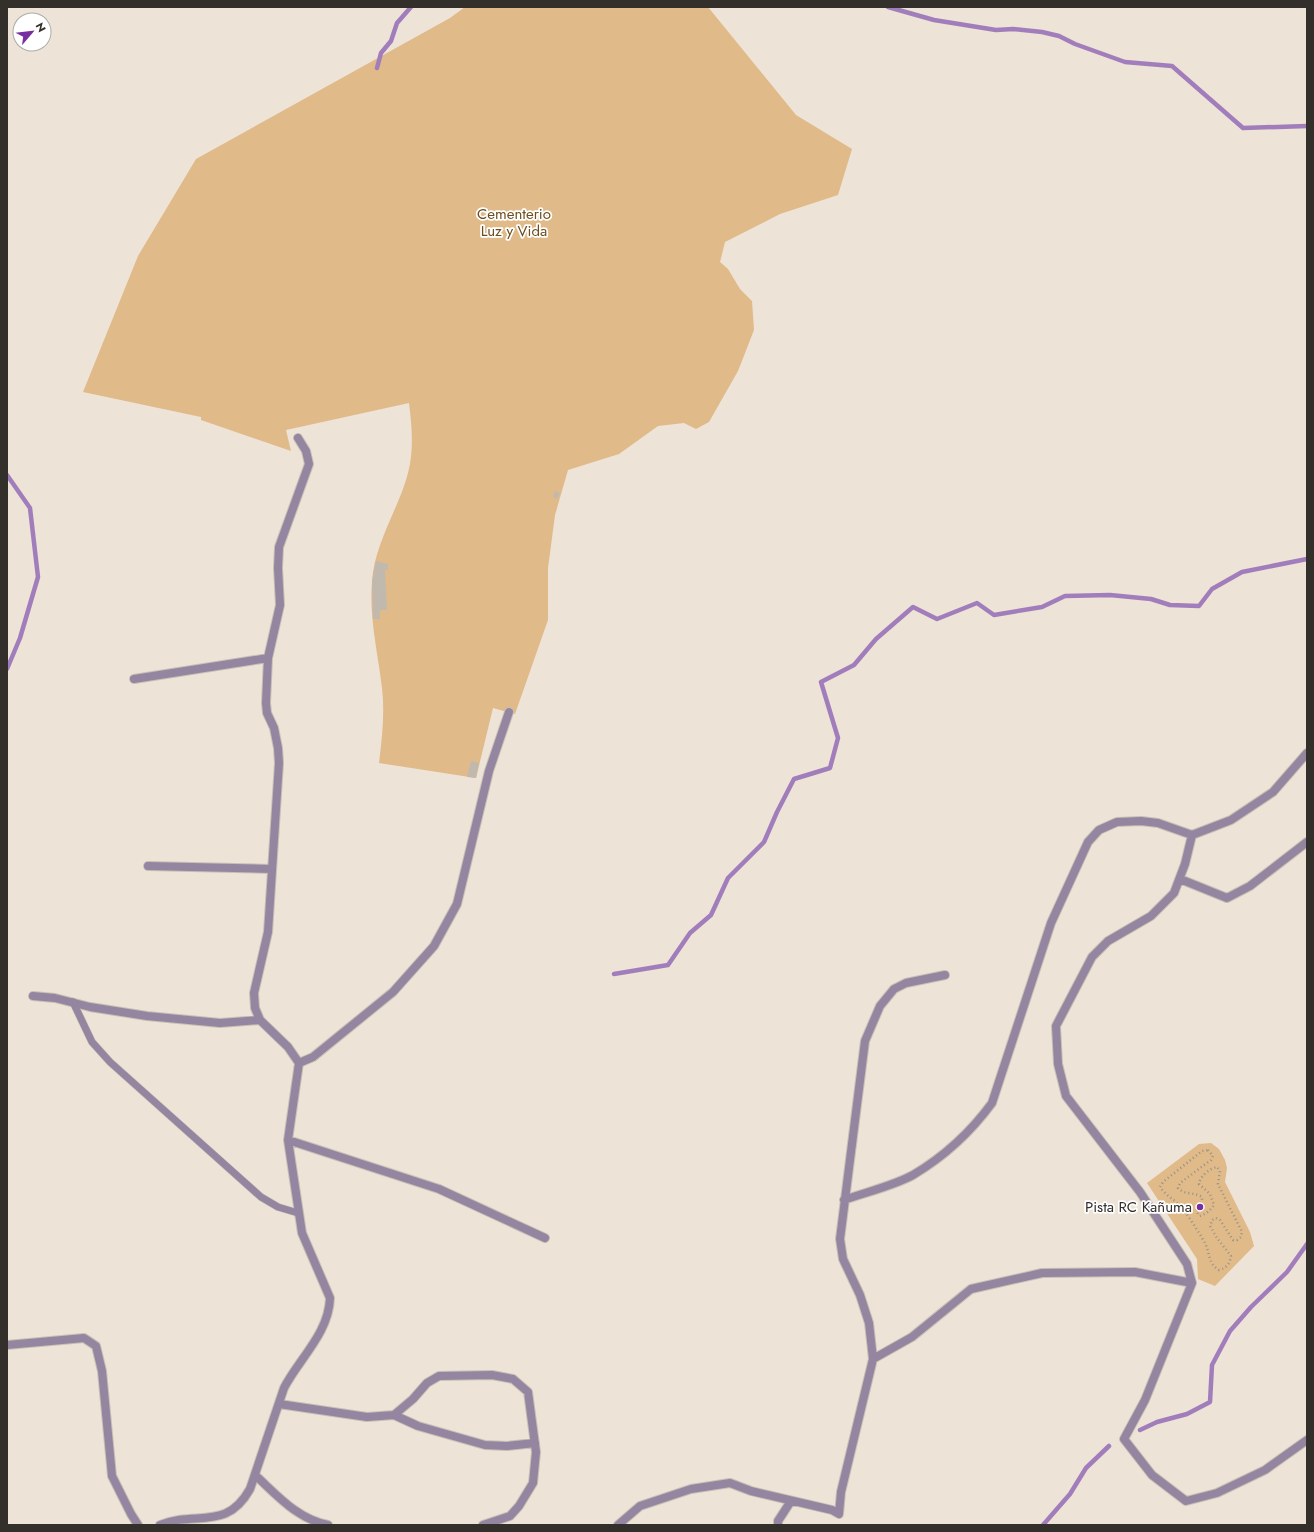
<svg xmlns="http://www.w3.org/2000/svg" width="1314" height="1532" viewBox="0 0 1314 1532" font-family="Jost,sans-serif">
<rect width="100%" height="100%" fill="#ede3d7"/>
<path fill="#e0ba88" d="M 465,7 L 708,7 L 796,115 L 852,149 L 838,195 L 780,214 L 725,242 L 720,262 L 728,269 L 740,289 L 752,301 L 754,330 L 738,371 L 709,422 L 696,429 L 684,423 L 658,426 L 619,454 L 568,470 L 555,515 L 548,568 L 548,620 L 515,714 L 493,708 L 476,778 L 379,763 C 382,738 385,713 382,688 C 378,653 369,618 372,582 C 374,544 399,508 408,473 C 414,451 412,426 409,403 L 286,430 L 291,451 L 201,420 L 201,417 L 83,392 L 138,256 L 196,159 L 450,18 Z
M 1211,1143 L 1219,1149 L 1225,1160 L 1227,1168 L 1225,1182 L 1250,1232 L 1254,1246 L 1215,1286 L 1198,1279 L 1197,1259 L 1147,1183 L 1199,1144 Z"/>
<g fill="none" stroke-linecap="round" stroke-linejoin="round">
<path stroke="#a17ebb" stroke-width="4.5" d="M 888,7 L 934,20 L 996,30 L 1013,29 L 1042,32 L 1059,36 L 1075,44 L 1125,62 L 1172,66 L 1243,128 L 1307,126
M 377,68 L 381,53 L 391,41 L 397,23 L 411,7
M 7,475 L 30,508 L 38,577 L 20,638 L 7,669
M 614,974 L 668,965 L 690,933 L 711,915 L 728,878 L 764,842 L 777,812 L 794,779 L 830,768 L 838,738 L 821,682 L 854,665 L 876,639 L 913,607 L 937,619 L 977,603 L 994,615 L 1042,607 L 1065,596 L 1110,595 L 1151,599 L 1170,605 L 1199,606 L 1212,589 L 1242,572 L 1307,559
M 1140,1430 L 1157,1422 L 1187,1414 L 1210,1402 L 1212,1365 L 1230,1331 L 1251,1307 L 1287,1272 L 1307,1244
M 1043,1525 L 1070,1494 L 1086,1468 L 1109,1446"/>
</g>
<path fill="#c2b9ae" d="M 555,491 L 560,493 L 557,499 L 553,497 Z
M 376,561 L 388,564 L 388,570 L 385,570 L 387,610 L 380,610 L 380,619 L 373,619 L 372,581 Z
M 471,761 L 479,763 L 476,778 L 467,777 Z"/>
<g fill="none" stroke-linecap="round" stroke-linejoin="round">
<g stroke="#c8bfb5" stroke-width="8">
<path id="service" d="M 73,1002 L 92,1042 L 110,1062 L 261,1197 L 278,1207 L 298,1213"/>
</g>
<g stroke="#c8bfb5" stroke-width="10">
<path id="minor" d="M 134,679 L 268,658
M 1192,835 L 1185,864 L 1174,893 L 1151,916 L 1108,941 L 1092,957 L 1056,1026 L 1058,1064 L 1066,1096 L 1140,1192 L 1187,1264 L 1192,1283 L 1145,1400 L 1124,1439 L 1152,1475 L 1186,1501 L 1217,1493 L 1265,1470 L 1307,1440
M 148,866 L 272,869
M 1180,879 L 1227,898 L 1250,886 L 1307,842
M 33,996 L 55,998 L 90,1007 L 147,1016 L 220,1023 L 260,1020
M 299,1063 L 313,1057 L 393,992 L 434,946 L 457,904 L 489,771 L 509,712
M 288,1140 L 439,1189 L 545,1238
M 844,1200 C 866,1192 893,1186 913,1175 C 945,1156 970,1133 992,1103 L 1051,923 L 1088,842 L 1099,830 L 1117,822 L 1141,821 L 1158,823 L 1192,835 L 1231,820 L 1273,792 L 1307,753
M 7,1345 L 84,1338 L 96,1346 L 102,1371 L 112,1476 L 131,1514 L 138,1525
M 873,1359 L 912,1337 L 971,1289 L 1042,1273 L 1135,1272 L 1192,1283
M 279,1404 L 367,1417 L 394,1415 L 418,1426 L 485,1445 L 507,1446 L 535,1443
M 394,1415 L 413,1399 L 427,1383 L 439,1376 L 492,1375 L 513,1379 L 528,1392 L 536,1452 L 533,1483 L 519,1506 L 510,1516 L 483,1525
M 255,1475 C 277,1495 297,1519 328,1525
M 160,1525 C 196,1510 226,1532 250,1489 L 284,1388 C 299,1359 329,1333 330,1298 L 302,1233 L 288,1140 L 299,1063 L 288,1047 L 260,1020 L 255,1008 L 254,993 L 268,932 L 279,763 L 278,748 L 274,728 L 267,713 L 266,703 L 268,658 L 280,605 L 278,568 L 279,547 L 309,464 L 306,451 L 298,438
M 618,1525 L 640,1506 L 691,1489 L 730,1483 L 751,1491 L 832,1510 L 839,1514 L 841,1492 L 873,1359 L 869,1323 L 860,1295 L 843,1259 L 840,1239 L 865,1041 L 880,1006 L 894,989 L 906,983 L 945,975
M 778,1525 L 778,1521 L 791,1501"/>
</g>
<path stroke="#989188" stroke-width="2.5" stroke-dasharray="1 3" stroke-linecap="butt" d="M 1208,1150 L 1213,1156 L 1211,1160 L 1180,1183 L 1178,1188 C 1184,1195 1195,1192 1202,1197 L 1202,1202 C 1198,1207 1195,1209 1199,1216 C 1205,1215 1211,1210 1214,1205 L 1210,1194 L 1199,1184 C 1200,1176 1210,1168 1217,1167 L 1220,1171 L 1218,1184 L 1242,1232 L 1241,1237 L 1237,1240 L 1233,1240 L 1220,1220 L 1216,1218 L 1212,1220 L 1210,1226 L 1217,1238 L 1231,1256 C 1230,1263 1227,1268 1219,1270 C 1208,1264 1210,1253 1205,1243 C 1198,1231 1190,1218 1181,1207 C 1174,1199 1166,1196 1160,1187 L 1163,1182 L 1202,1151 Z"/>
<use href="#service" stroke="#9485a0" stroke-width="7"/>
<use href="#minor" stroke="#9485a0" stroke-width="8"/>
</g>
<circle fill="#772ea0" stroke="#fff" stroke-width="1.5" cx="1200" cy="1207" r="4"/>
<g text-anchor="middle" stroke-width="3.5" stroke-linejoin="round" paint-order="stroke">
<g font-size="15" fill="#6d4d1e" stroke="#fff">
<text x="514" y="219">Cementerio<tspan x="514" dy="17">Luz y Vida</tspan></text>
</g>
<g font-size="15" fill="#332f2b" stroke="#fff" text-anchor="end">
<text x="1192" y="1212">Pista RC Kañuma</text>
</g>
</g>
<rect width="1314" height="1532" fill="none" stroke="#332f2b" stroke-width="16"/>
<g transform="translate(32 32) rotate(62)"><circle r="19" fill="#ffffff" stroke="#adacaa"/>
<path d="M0-3L7 15L0 10L-7 15Z" fill="#772ea0"/>
<text y="-6" font-size="11" font-weight="bold" text-anchor="middle" fill="#332f2b">N</text>
</g>
</svg>
